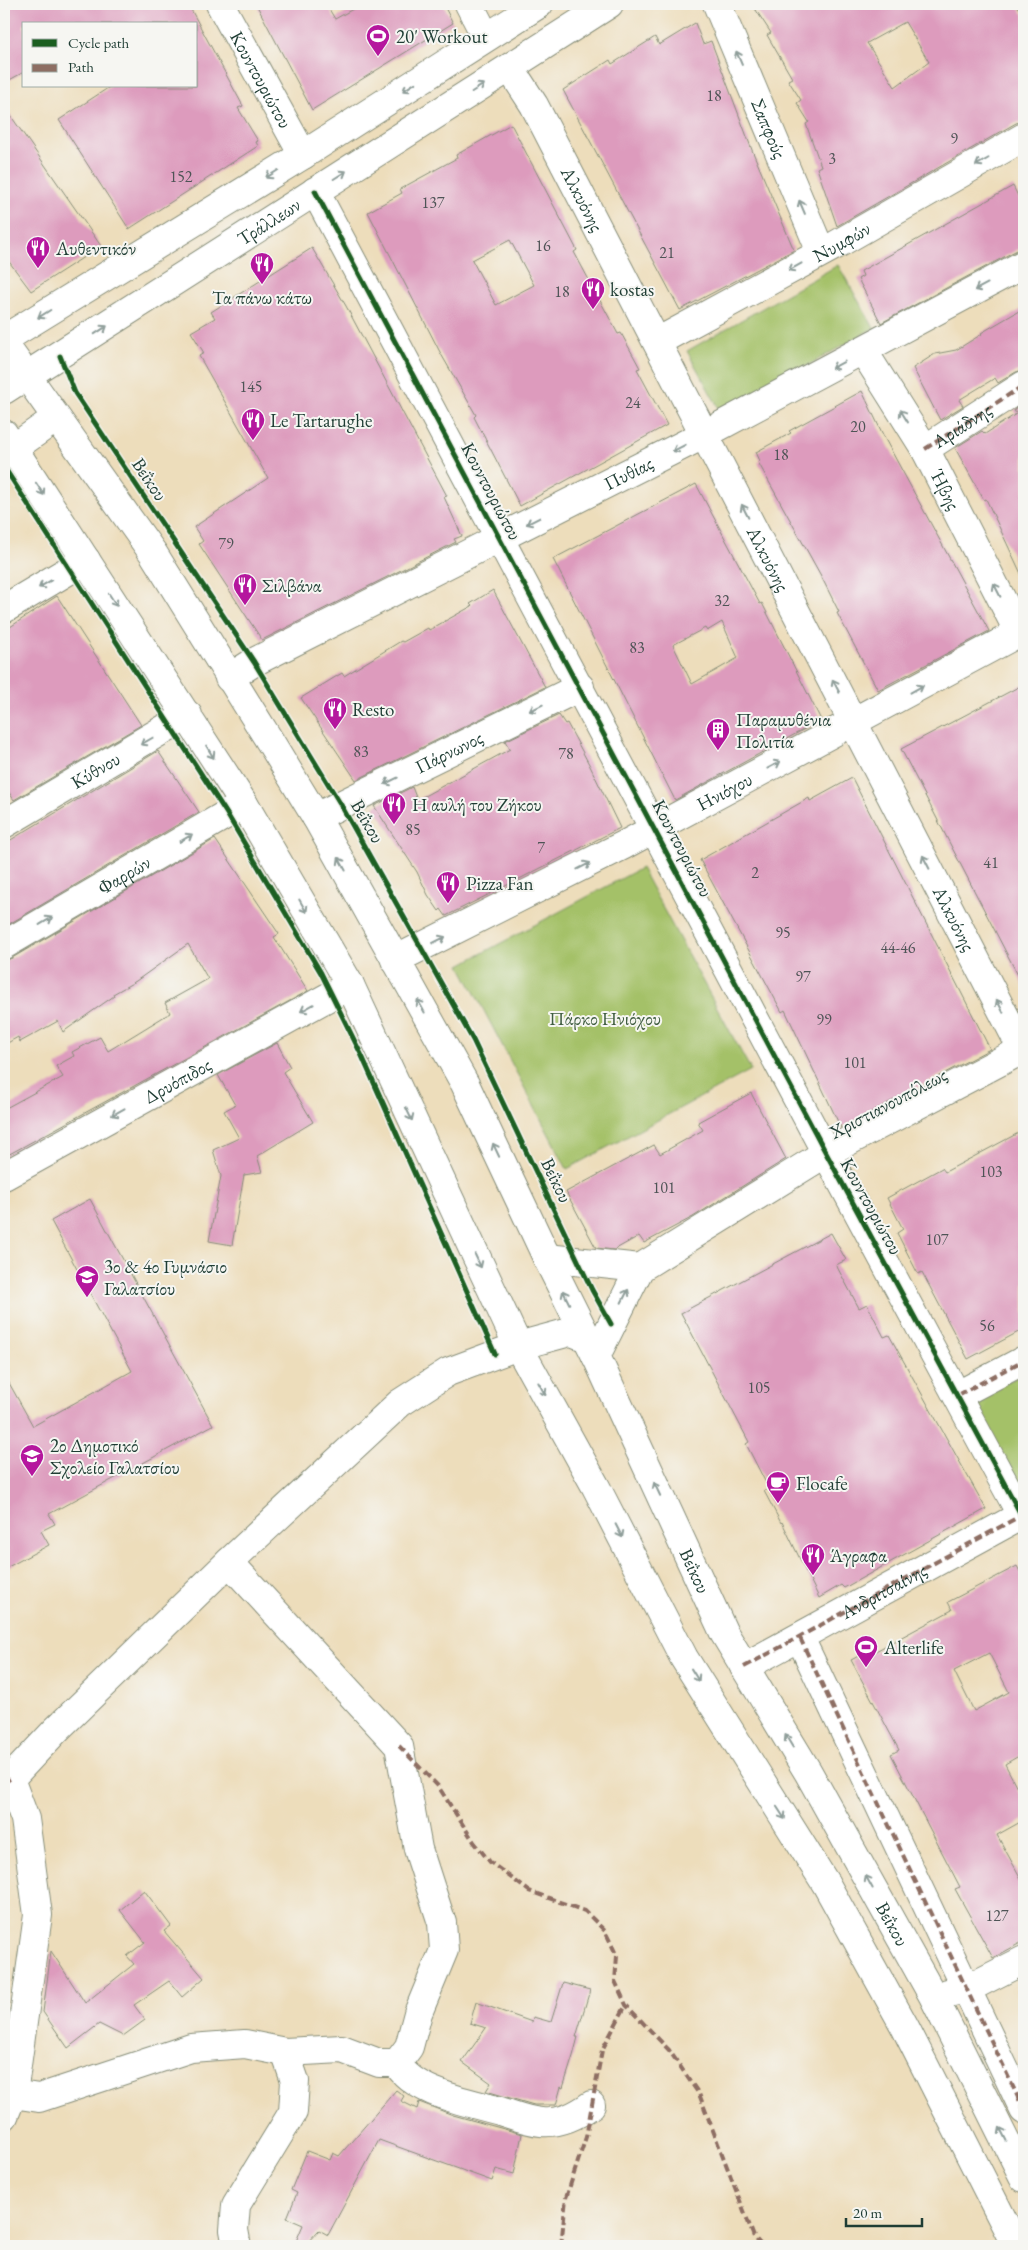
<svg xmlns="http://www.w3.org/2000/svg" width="1028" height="2250" viewBox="0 0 1028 2250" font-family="'EB Garamond',serif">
<rect width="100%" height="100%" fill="#f6f6f2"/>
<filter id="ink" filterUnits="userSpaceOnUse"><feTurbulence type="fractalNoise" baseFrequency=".02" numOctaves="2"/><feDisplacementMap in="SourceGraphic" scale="10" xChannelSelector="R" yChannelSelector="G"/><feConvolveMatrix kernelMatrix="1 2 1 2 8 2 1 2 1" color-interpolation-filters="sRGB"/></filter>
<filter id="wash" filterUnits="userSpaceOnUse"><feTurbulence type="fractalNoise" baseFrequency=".0096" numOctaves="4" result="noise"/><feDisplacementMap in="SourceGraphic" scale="20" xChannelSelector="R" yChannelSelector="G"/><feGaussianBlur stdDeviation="1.12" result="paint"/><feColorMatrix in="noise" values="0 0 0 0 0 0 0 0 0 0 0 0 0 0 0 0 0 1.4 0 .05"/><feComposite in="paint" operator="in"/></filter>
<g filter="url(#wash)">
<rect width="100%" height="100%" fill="#edddbb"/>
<path fill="#a4c168" stroke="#627f4e" d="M 838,265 L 874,328 L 722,414 L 687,351 Z
M 641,868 L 751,1070 L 567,1169 L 460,965 Z
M 1024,1373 L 1024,1496 L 971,1402 Z"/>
<g id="blocks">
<path fill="#dd9bbd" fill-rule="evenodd" d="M 4,4 L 188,4 L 243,106 L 238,108 L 258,141 L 256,142 L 258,146 L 129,229 L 59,120 L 111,86 L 196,86 L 196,24 L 24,24 L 24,72 L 4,83 Z
M 256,4 L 326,4 L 335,19 L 362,4 L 443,4 L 453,23 L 312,110 Z
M 752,4 L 1014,4 L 1024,14 L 1024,121 L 1016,123 L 837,226 L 817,168 L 821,166 L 806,124 L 809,122 L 797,103 L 801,100 L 788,80 L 792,78 L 767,35 L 771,33 ZM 905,22 L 929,62 L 895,87 L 867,43 Z
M 695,23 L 703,44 L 711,41 L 752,150 L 794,250 L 680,310 L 563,90 L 610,60 L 612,64 L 655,37 L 659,45 Z
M 4,106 L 101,246 L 31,291 L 4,255 Z
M 511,124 L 577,250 L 574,252 L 618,334 L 621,333 L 640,368 L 637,369 L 667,425 L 520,506 L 474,417 L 476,415 L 441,354 L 368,212 L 402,193 L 400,189 L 457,158 L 456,155 ZM 510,240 L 534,285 L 496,305 L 472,260 Z
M 1013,186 L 1024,208 L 1024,248 L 1017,250 L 881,323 L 858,279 L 863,276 L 861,271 Z
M 312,248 L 346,306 L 447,496 L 444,497 L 462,536 L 454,539 L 456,542 L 407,567 L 262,640 L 199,544 L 203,541 L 194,527 L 268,478 L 199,356 L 204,353 L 191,332 L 215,318 L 211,312 Z
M 1024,308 L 1024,370 L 1016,372 L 998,383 L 995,378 L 959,400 L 963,406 L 940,420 L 913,368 L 935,354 L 956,350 L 982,334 L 981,333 Z
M 862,391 L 885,439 L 989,631 L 878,690 L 837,613 L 839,612 L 820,574 L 758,462 L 760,461 L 756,452 L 791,433 L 789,431 Z
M 1024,403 L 1024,580 L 986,499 L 984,500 L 955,448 L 982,431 L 985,434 L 1016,414 L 1014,410 Z
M 696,484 L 760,604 L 762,603 L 821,720 L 675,800 L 553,559 ZM 722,622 L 738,658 L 692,684 L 673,645 L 705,628 L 707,631 Z
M 493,590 L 545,687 L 356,780 L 301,698 L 342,673 L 344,676 L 401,641 L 403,642 L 428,628 L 429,630 L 472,606 L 470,604 Z
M 57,596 L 141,725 L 14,800 L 4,785 L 4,631 Z
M 1024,684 L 1024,987 L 901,749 Z
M 559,715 L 565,724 L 567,723 L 589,764 L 620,828 L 446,916 L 441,909 L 439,911 L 428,895 L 417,872 L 374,806 L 412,787 L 417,800 L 510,749 L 505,741 Z
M 158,751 L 199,812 L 4,927 L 4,844 Z
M 852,778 L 990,1049 L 841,1128 L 785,1010 L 782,1012 L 700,860 L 809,798 L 810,801 Z
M 215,839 L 279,934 L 274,937 L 308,991 L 4,1157 L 4,1109 L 63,1077 L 56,1066 L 74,1056 L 72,1052 L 100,1037 L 108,1051 L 170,1013 L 165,1003 L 208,979 L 188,944 L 136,981 L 113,994 L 114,996 L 63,1032 L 58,1021 L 20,1042 L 18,1037 L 4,1045 L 4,961 L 12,958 Z
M 277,1043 L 290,1067 L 283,1072 L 313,1122 L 257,1156 L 262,1172 L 244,1175 L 232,1245 L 209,1241 L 221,1176 L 213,1150 L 239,1138 L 224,1111 L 235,1105 L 218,1075 Z
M 751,1093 L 786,1159 L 693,1217 L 644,1243 L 639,1236 L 614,1250 L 596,1248 L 566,1192 L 654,1145 L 660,1154 L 703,1130 L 698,1122 Z
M 1024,1130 L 1024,1329 L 968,1359 L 922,1272 L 918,1274 L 897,1233 L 903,1229 L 887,1198 L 942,1168 L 945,1172 Z
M 90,1199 L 213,1425 L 49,1514 L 55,1524 L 41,1531 L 49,1545 L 4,1569 L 4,1374 L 33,1426 L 132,1371 L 51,1221 Z
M 831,1233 L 846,1260 L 836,1265 L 859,1308 L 867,1304 L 884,1337 L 889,1335 L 986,1509 L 844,1588 L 841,1585 L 819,1598 L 782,1522 L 781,1523 L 764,1491 L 769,1489 L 746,1444 L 749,1442 L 681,1313 Z
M 1017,1566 L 1024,1579 L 1024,1753 L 1005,1764 L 1024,1801 L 1024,1820 L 997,1835 L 1024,1884 L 1024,1941 L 993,1958 L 955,1889 L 960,1887 L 891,1754 L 899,1750 L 851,1660 L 870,1650 L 872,1653 L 952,1610 L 948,1602 ZM 989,1653 L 1009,1692 L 974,1711 L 954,1671 Z
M 144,1890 L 171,1926 L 164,1931 L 204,1978 L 182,1997 L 169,1981 L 134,2005 L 145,2020 L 123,2036 L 99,2024 L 68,2048 L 43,2012 L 51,1951 L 85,2003 L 134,1964 L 127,1956 L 145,1942 L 120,1910 Z
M 563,1983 L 590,1990 L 576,2037 L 578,2037 L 573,2056 L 563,2088 L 561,2087 L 556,2105 L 534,2105 L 486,2091 L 491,2083 L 462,2062 L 486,2028 L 470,2023 L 476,2002 L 532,2022 L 533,2017 L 551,2022 Z
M 396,2090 L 404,2096 L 401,2101 L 417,2109 L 419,2102 L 453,2115 L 522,2134 L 514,2174 L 496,2169 L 492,2181 L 379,2140 L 328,2235 L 319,2230 L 304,2246 L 294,2246 L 303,2225 L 287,2218 L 297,2193 L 291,2190 L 307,2151 L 330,2160 L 333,2153 L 339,2156 Z"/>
</g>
</g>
<g filter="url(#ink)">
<use href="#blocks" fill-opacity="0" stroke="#868d78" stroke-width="1"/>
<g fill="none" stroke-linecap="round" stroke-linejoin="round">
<g stroke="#868d78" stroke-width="30">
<g id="minor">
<path id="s1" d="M 220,4 L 303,155"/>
<path d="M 469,4 L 486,37"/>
<path id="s2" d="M 717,4 L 821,252"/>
<path id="s3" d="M 510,68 L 534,105 L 1024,1053"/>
<path d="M 315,191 L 826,1153 L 1024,1520"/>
<path d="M 4,339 L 303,155 L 539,4"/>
<path id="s4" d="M 657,342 L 834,246 L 1024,137"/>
<path id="s5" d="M 864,352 L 925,449 L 1019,633"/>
<path id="s6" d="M 4,390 L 609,4"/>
<path id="s7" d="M 925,449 L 1024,385"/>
<path d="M 4,455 L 56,418"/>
<path d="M 4,609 L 86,560"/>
<path id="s8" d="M 229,678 L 254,662 L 705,434 L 1024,264"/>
<path id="s9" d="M 316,817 L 580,687"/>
<path id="s10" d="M 4,824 L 188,715"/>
<path id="s11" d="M 4,945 L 244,804"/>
<path id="s12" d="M 395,960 L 624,845 L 1024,630"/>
<path id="s13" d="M 4,1176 L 350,985"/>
<path d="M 547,1258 L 640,1268"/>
<path d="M 596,1356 L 640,1268 L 826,1153 L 1024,1049"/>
<path d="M 958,1395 L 1024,1360"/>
<path d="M 800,1638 L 1024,2110"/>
<path d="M 744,1667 L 1022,1515"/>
<path d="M 948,1993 L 967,1989 L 1024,1960"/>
<path d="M 397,2063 C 413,2093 469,2102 500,2111 C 513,2115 527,2121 541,2122 C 560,2124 576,2116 591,2105"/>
<path d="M 13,2094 L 39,2098 L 191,2048 L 245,2044 L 285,2052 L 342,2049 L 379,2063 L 397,2063 L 409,2047 L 418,2013 L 444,1950 L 442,1923 L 418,1849 L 399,1746 L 229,1562"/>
<path d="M 4,2116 L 13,2094 L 38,1915 L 25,1819 L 10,1779 L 56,1730 L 229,1562 L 400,1403 L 448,1372 L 518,1346 L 566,1333 L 572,1332 L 587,1338"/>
<path d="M 237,2246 L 234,2230 L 236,2205 L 293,2112 L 295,2081 L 285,2052"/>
</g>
</g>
<g stroke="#868d78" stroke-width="30">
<g id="major">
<path id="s14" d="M 4,344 L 153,553 L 271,743 L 316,817 L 465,1084 L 547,1258 L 596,1356 L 724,1633 L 808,1772 L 933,1996 L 1024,2178"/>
<path d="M 4,434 L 244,804 L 350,985 L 518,1346 L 596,1487 L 684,1658 L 826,1884 L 905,2027 L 1016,2246"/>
</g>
</g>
<use href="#minor" stroke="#fff" stroke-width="28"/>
<use href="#major" stroke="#fff" stroke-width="28"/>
<g stroke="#8d6e63" stroke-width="4" stroke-dasharray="8 4" stroke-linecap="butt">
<path d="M 925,449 L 1024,385"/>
<path d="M 958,1395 L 1024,1360"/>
<path d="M 800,1638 L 1024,2110"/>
<path id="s15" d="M 744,1667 L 1022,1515"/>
<path d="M 399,1746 L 438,1786 L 474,1842 L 490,1862 L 529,1891 L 585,1911 L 605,1931 L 617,1956 L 615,1981 L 626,2005 L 669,2050 L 699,2094 L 754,2237 L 762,2246"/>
<path d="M 4,1782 L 10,1779"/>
<path d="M 561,2246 L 566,2198 L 586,2137 L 602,2050 L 626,2005"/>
</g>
<g stroke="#f6f6f2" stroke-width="8">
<path id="cycleway" d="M 315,191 L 826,1153 L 1024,1520
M 60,356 L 75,393 L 254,662 L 341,805 L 473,1040 L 592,1290 L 611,1324
M 4,467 L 227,814 L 321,973 L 362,1056 L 495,1354"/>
</g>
<use href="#cycleway" stroke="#1b5e20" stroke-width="5"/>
</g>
<defs><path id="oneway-shaft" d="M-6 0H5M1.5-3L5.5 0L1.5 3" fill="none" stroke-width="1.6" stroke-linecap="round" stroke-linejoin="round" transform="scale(1.25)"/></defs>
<g stroke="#8f9e9a">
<use href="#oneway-shaft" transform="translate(739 58) rotate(-113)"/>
<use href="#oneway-shaft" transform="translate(409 87) rotate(147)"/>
<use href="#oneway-shaft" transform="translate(478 88) rotate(-32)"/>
<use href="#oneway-shaft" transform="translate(982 162) rotate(150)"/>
<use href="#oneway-shaft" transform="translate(272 174) rotate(148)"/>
<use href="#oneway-shaft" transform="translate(340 175) rotate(-32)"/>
<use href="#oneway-shaft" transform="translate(802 207) rotate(-113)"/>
<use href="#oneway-shaft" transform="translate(795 267) rotate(151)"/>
<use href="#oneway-shaft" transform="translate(981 287) rotate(152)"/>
<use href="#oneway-shaft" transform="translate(44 314) rotate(148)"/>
<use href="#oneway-shaft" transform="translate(101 330) rotate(-33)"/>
<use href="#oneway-shaft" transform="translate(838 365) rotate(152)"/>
<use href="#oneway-shaft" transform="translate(904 416) rotate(-122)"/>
<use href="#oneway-shaft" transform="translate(679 448) rotate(153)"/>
<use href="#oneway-shaft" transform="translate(40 489) rotate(57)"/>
<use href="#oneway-shaft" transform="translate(745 511) rotate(-117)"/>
<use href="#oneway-shaft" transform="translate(533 521) rotate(153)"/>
<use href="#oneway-shaft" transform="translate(45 584) rotate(149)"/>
<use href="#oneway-shaft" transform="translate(997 590) rotate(-117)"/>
<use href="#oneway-shaft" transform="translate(113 600) rotate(57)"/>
<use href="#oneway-shaft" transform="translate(836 686) rotate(-117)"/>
<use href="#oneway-shaft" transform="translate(917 689) rotate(-29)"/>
<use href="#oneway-shaft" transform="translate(536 708) rotate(154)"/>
<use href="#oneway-shaft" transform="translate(147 741) rotate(150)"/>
<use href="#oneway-shaft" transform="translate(210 752) rotate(59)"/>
<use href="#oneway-shaft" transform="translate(774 765) rotate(-28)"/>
<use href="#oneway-shaft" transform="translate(391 781) rotate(154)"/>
<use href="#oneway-shaft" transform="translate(186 838) rotate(-31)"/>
<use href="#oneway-shaft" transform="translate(926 862) rotate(-117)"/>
<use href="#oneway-shaft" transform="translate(342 864) rotate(-119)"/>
<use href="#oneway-shaft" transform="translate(584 866) rotate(-27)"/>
<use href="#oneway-shaft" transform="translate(303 906) rotate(60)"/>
<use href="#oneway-shaft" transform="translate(46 921) rotate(-31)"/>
<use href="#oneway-shaft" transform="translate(439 940) rotate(-27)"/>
<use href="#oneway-shaft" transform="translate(421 1006) rotate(-119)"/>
<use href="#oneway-shaft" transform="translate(1000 1006) rotate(-117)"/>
<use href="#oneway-shaft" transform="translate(307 1008) rotate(151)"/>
<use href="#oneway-shaft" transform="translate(118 1112) rotate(151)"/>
<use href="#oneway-shaft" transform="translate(409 1114) rotate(65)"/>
<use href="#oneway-shaft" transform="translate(496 1150) rotate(-115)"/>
<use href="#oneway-shaft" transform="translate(478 1261) rotate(65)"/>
<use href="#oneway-shaft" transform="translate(625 1296) rotate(-63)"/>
<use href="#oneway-shaft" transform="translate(566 1297) rotate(-116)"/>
<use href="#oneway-shaft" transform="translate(542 1389) rotate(61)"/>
<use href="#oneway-shaft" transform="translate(657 1489) rotate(-115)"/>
<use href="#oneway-shaft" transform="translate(619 1531) rotate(63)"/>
<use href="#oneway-shaft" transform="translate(695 1675) rotate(58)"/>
<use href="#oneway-shaft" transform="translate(789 1741) rotate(-121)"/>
<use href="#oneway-shaft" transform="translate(781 1813) rotate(57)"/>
<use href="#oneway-shaft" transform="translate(869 1882) rotate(-119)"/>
<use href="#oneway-shaft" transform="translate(1003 2134) rotate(-117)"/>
</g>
</g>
<defs>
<g id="stadium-pin" transform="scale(1.25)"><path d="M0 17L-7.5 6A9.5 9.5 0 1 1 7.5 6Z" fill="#b5179e" stroke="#f6f6f2"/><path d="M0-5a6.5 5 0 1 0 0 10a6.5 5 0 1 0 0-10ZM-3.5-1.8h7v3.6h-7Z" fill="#fff"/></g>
<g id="restaurant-pin" transform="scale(1.25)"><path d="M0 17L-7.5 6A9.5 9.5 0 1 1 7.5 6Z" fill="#b5179e" stroke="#f6f6f2"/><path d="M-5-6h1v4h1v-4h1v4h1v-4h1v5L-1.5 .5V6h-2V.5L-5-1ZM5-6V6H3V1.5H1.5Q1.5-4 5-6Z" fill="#fff"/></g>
<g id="building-pin" transform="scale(1.25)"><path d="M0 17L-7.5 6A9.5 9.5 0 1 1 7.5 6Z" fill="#b5179e" stroke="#f6f6f2"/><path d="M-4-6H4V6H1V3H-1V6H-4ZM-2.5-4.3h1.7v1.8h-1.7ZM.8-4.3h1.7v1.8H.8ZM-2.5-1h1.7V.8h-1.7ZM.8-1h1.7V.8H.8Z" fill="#fff"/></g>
<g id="school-pin" transform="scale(1.25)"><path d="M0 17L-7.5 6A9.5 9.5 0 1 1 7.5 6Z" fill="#b5179e" stroke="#f6f6f2"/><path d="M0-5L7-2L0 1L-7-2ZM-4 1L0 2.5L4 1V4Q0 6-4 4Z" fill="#fff"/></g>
<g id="cafe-pin" transform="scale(1.25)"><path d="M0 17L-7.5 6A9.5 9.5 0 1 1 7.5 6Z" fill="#b5179e" stroke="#f6f6f2"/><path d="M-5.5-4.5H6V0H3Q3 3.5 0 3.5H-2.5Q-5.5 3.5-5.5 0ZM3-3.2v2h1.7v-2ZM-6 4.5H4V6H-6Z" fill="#fff"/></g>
</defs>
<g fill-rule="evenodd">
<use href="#stadium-pin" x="378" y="36"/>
<use href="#restaurant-pin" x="38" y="248"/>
<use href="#restaurant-pin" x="262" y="264"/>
<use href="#restaurant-pin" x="593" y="289"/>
<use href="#restaurant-pin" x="253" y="420"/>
<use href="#restaurant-pin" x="245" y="585"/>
<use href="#restaurant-pin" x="335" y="709"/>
<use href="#building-pin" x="718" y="730"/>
<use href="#restaurant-pin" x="394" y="804"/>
<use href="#restaurant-pin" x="448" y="883"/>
<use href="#school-pin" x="87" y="1277"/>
<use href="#school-pin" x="32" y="1456"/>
<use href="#cafe-pin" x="778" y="1483"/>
<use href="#restaurant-pin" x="813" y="1555"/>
<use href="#stadium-pin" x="866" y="1647"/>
</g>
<g text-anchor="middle" stroke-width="4" stroke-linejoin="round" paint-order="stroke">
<g font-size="16" fill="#4e5456">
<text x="714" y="101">18</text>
<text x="954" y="144">9</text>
<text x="832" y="164">3</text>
<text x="181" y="182">152</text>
<text x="433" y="208">137</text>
<text x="543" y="251">16</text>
<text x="667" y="258">21</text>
<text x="562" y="297">18</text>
<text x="251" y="392">145</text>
<text x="633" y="408">24</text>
<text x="858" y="432">20</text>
<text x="781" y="460">18</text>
<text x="226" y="549">79</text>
<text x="722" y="606">32</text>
<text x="637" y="653">83</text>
<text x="361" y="757">83</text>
<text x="566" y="759">78</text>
<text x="413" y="835">85</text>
<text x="541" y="853">7</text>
<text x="991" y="868">41</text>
<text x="755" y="878">2</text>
<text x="783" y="938">95</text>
<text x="898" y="953">44-46</text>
<text x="803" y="982">97</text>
<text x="824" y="1025">99</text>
<text x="855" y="1068">101</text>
<text x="991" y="1177">103</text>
<text x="664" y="1193">101</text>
<text x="937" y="1245">107</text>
<text x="987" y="1331">56</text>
<text x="759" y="1393">105</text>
<text x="997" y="1921">127</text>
</g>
<g font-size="19" fill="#1f3d34" stroke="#f6f6f2" text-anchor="start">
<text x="396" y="43">20' Workout</text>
<text x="56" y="255">Αυθεντικόν</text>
<text x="610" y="296">kostas</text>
<text x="262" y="304" text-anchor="middle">Τα πάνω κάτω</text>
<text x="270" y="427">Le Tartarughe</text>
<text x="262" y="592">Σιλβάνα</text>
<text x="352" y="716">Resto</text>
<text x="736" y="726">Παραμυθένια<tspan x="736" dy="22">Πολιτία</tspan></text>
<text x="412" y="811">Η αυλή του Ζήκου</text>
<text x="466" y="890">Pizza Fan</text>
<text x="104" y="1273">3ο &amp; 4ο Γυμνάσιο<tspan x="104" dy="22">Γαλατσίου</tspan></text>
<text x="50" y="1452">2ο Δημοτικό<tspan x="50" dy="22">Σχολείο Γαλατσίου</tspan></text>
<text x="796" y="1490">Flocafe</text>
<text x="830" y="1562">Άγραφα</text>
<text x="884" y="1654">Alterlife</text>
</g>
<g font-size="19" fill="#1f3d34" stroke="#f6f6f2">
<text dy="7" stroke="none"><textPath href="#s1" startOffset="86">Κουντουριώτου</textPath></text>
<text dy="7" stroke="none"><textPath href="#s2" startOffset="135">Σαπφούς</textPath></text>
<text dy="7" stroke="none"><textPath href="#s3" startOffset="150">Αλκυόνης</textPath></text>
<text dy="7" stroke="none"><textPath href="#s6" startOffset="314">Τράλλεων</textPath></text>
<text dy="7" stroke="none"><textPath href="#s4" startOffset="210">Νυμφών</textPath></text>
<text dy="7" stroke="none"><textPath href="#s7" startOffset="44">Αριάδνης</textPath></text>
<text dy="7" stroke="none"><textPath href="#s8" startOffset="449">Πυθίας</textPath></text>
<text transform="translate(150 479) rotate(56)" y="7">Βεΐκου</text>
<text dy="7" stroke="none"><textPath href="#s5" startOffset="160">Ήβης</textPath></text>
<text transform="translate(492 491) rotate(62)" y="7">Κουντουριώτου</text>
<text dy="7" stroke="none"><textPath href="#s3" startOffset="555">Αλκυόνης</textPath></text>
<text dy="7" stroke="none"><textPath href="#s9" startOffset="148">Πάρνωνος</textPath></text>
<text dy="7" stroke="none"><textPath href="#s10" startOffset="106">Κύθνου</textPath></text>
<text dy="7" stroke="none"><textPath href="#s12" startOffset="370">Ηνιόχου</textPath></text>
<text transform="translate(368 821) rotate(60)" y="7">Βεΐκου</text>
<text transform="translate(683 848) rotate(62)" y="7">Κουντουριώτου</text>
<text dy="7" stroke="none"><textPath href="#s11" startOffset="139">Φαρρών</textPath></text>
<text dy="7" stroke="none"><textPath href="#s3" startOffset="960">Αλκυόνης</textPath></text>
<text dy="7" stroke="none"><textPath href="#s13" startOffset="198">Δρυόπιδος</textPath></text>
<text transform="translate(888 1103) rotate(-28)" y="7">Χριστιανουπόλεως</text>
<text transform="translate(557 1180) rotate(64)" y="7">Βεΐκου</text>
<text transform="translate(872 1206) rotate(61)" y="7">Κουντουριώτου</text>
<text dy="7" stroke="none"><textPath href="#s14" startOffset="1411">Βεΐκου</textPath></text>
<text dy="7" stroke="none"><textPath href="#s15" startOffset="159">Ανδριτσαίνης</textPath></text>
<text dy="7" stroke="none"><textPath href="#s14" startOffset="1816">Βεΐκου</textPath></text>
</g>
<g font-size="19" fill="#405e41" stroke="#f6f6f2">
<text x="605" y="1025">Πάρκο Ηνιόχου</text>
</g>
</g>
<rect width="1028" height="2250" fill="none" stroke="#f6f6f2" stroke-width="20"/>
<rect x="22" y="22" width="175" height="65" fill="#f6f6f2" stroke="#a0aca6"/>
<rect x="32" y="39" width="25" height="8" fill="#1b5e20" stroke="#a0aca6"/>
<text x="68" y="48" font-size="15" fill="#1f3d34">Cycle path</text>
<rect x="32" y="64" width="25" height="8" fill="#8d6e63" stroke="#a0aca6"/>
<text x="68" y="72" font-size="15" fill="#1f3d34">Path</text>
<path d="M846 2218v8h76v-8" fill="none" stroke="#1f3d34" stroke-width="2.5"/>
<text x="853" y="2218" font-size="15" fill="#1f3d34" stroke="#f6f6f2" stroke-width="4" paint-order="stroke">20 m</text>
</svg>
